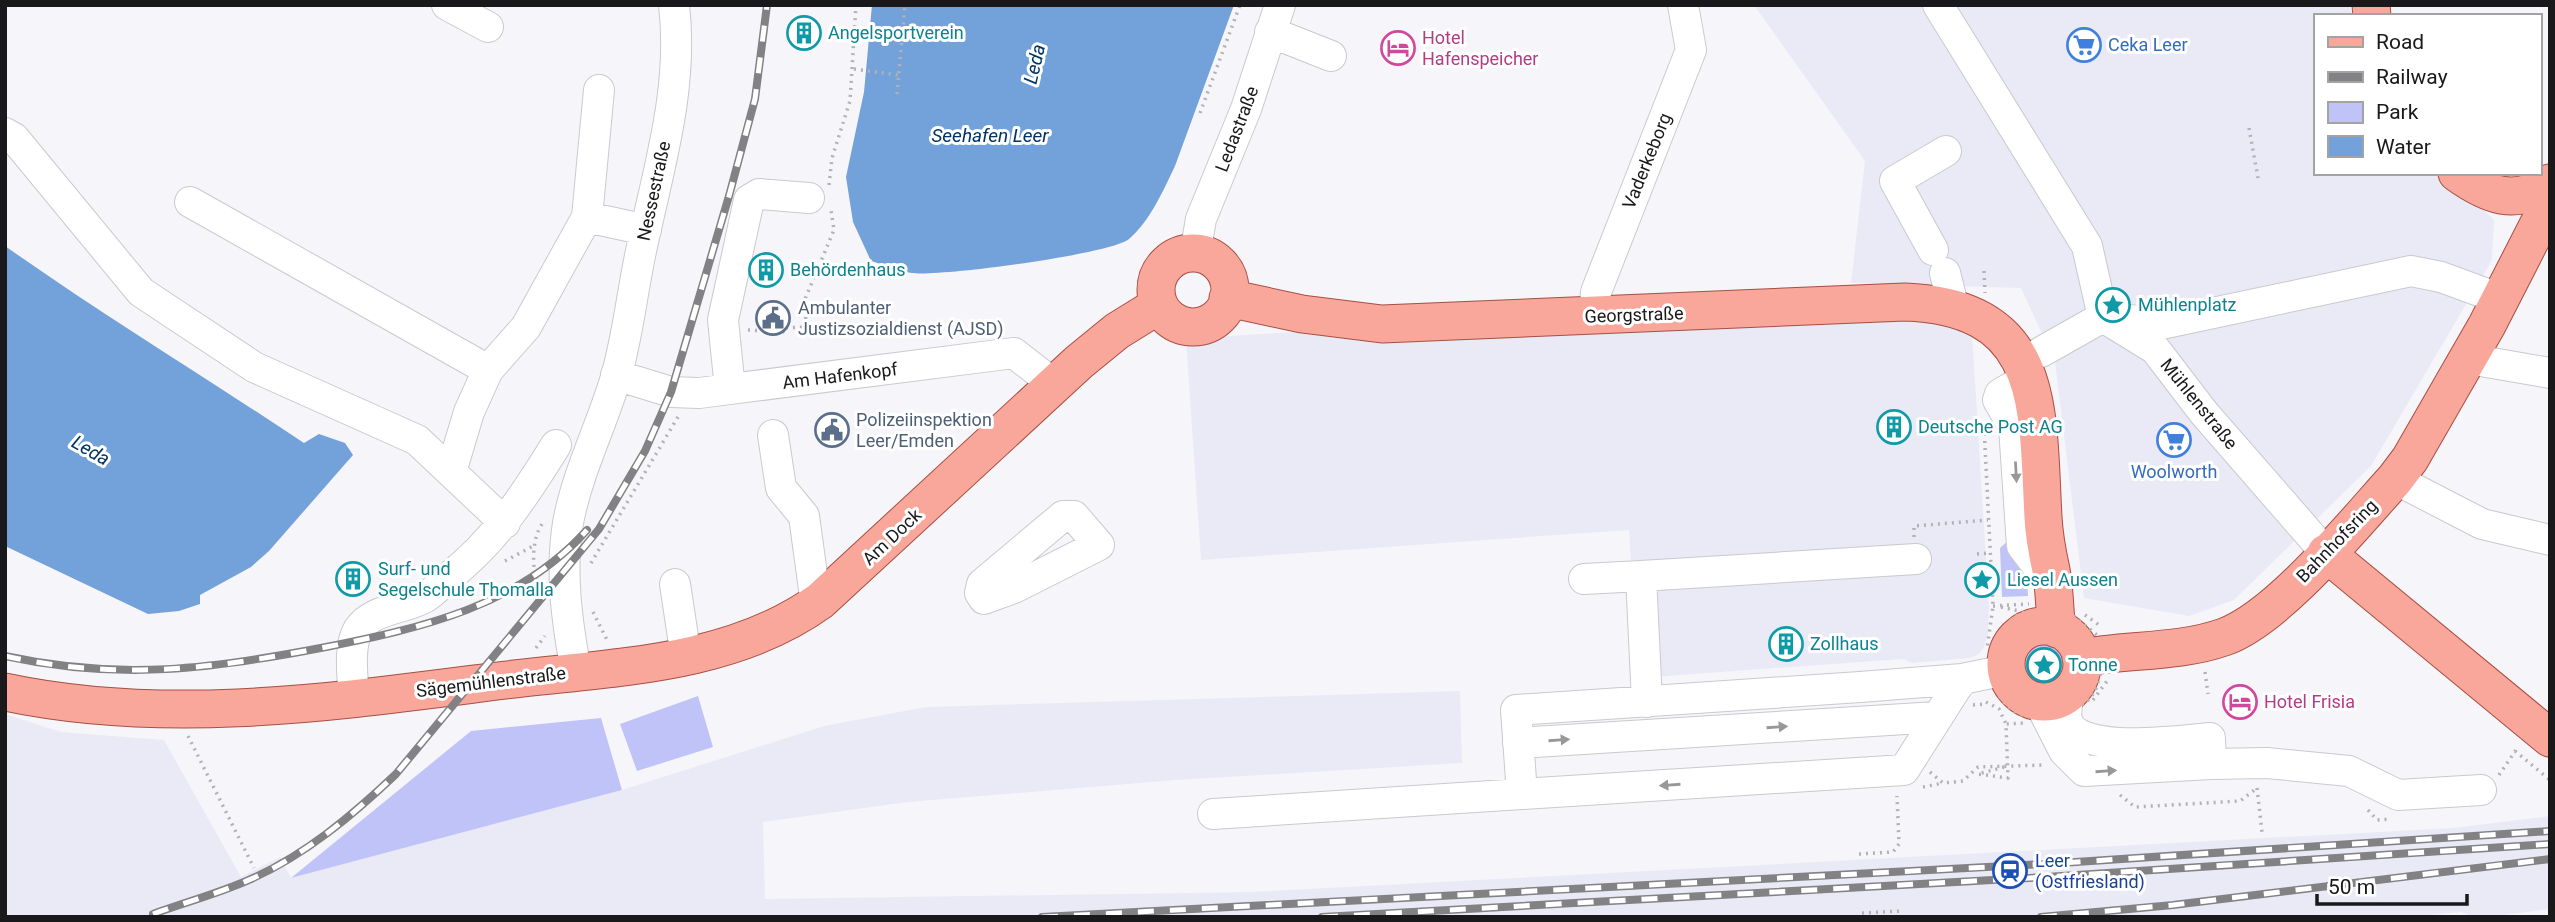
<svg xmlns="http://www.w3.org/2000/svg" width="2555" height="922" viewBox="0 0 2555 922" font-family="Roboto,sans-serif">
<rect width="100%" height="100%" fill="#f6f6fa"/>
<path fill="#e9eaf5" d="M 1754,5 L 2349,5 L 2353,16 L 2315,16 L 2315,173 L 2445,173 L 2494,220 L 2492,260 L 2371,466 L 2234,600 L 2189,616 L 2084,598 L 2055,362 L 2021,288 L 1851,283 L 1865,161 Z
M 1946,321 L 1972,332 L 1989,607 L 1988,635 L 1984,647 L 1979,654 L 1970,658 L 1912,663 L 1903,659 L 1638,678 L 1629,530 L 1201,560 L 1186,339 L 1308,331 Z
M 1460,691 L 1462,763 L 1176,780 L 908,802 L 763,822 L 765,899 L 1253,892 L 2453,828 L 2550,816 L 2550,909 L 2488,917 L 2474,917 L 2461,912 L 2405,917 L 5,917 L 5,714 L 61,732 L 164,740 L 241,877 L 280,857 L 291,878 L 622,790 L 824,726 L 926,707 Z"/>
<path fill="#c0c3f7" d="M 2011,538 L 2027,575 L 2028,596 L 2002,597 L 2000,548 Z
M2022 664a22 22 0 1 1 44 0a22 22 0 1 1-44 0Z
M 698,696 L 713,747 L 637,771 L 620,724 Z
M 601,718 L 622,790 L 291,878 L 471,731 Z"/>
<path fill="#73a1d9" d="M 872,5 L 1234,5 L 1175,166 C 1163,191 1150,221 1129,239 C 1112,254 939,277 912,273 C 899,272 884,265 871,261 L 853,222 L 846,177 L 864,92 Z
M 5,246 C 103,315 205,377 304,443 L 319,434 L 345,443 L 353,455 L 269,551 L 251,567 L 200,595 L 200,604 L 179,611 L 148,614 L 5,546 Z"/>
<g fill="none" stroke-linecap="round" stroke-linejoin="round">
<g stroke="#c9c9ce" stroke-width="32">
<path id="minor" d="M 447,5 L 488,27
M 1938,5 L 2087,246 L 2103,317 L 2155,349 L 2204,413 L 2326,553
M 1270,32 L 1331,56
M 5,133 L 14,138 L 141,292 L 254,367 L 417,440 L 505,523
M 190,202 L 488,370 L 469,412 L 451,472
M 587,217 L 599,90
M 1933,250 L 1895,181 L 1946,151
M 1195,254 L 1201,219 L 1246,109 L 1280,5
M 1945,273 L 1954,309
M 1594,316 L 1596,292 L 1691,50 L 1683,5
M 2114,318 L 2161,324 L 2411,271 L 2441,277 L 2501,299
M 2041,352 L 2103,317
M 2469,359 L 2550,373
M 488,370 L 526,327 L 587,217 L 646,230
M 616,375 L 671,392 L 699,393 L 1014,353 L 1055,385
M 2029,377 L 2000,394 L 1998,400 L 2014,427 L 2022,546 L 2038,567
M 730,389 L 723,320 L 749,200 L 759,194 L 809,198
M 773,435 L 781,488 L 804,516 L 816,604
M 2395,479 L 2482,524 L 2550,540
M 1063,516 L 1074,516 L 1099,545 L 1014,588 L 984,599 L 980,593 L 982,584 Z
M 1584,579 L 1641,576
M 675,584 L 686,657
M 576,671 C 567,622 560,573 568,523 C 577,473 602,425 616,377 C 628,335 632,293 641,251 C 658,170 684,89 674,5
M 1962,679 L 1904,770 L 1522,794 L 1516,710 L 1860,687 L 1962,679 L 2006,670
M 354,699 C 353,680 348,647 358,630 C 371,609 404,609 424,598 C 433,593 441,584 449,577 C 496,540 525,495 556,445
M 1647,702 L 1641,576 L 1916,559
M 2039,702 L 2064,751 L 2084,771 L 2211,764 L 2210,738 C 2181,740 2076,756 2067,720 C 2065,712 2068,700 2069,692
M 1518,743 L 1937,717
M 2211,764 L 2267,763 L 2349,771 L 2398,795 L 2481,790
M 1213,814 L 1522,794"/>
</g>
<g stroke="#a84e43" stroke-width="39">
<path id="major" d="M 2371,5 L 2372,16
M 2457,173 C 2489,196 2515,206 2550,183
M1156 290a37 37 0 1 1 74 0a37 37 0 1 1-74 0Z
M 1228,298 L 1302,314 L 1382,324 L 1905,302 C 2047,307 2037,409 2043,517 C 2044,536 2047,552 2051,570 C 2055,589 2054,609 2057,629
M 2326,553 L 2550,738
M2006 664a38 38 0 1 1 76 0a38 38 0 1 1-76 0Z
M 2081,658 C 2127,649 2179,653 2224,637 C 2278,618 2354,524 2395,479 L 2410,459 L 2487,325 L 2550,202
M 5,692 C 170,727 340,701 506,680 C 611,667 730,666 820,601 L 1079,362 L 1117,331 L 1159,305"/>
</g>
<path stroke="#b2b2b6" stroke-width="3.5" stroke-dasharray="2 5" stroke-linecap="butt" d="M 854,69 L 898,75
M 897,94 L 905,5
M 1200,113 L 1240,5
M 2249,128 L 2258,178
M 829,185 L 832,158 L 850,101 L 856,5
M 1984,271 L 1985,293
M 748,330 L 783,332 L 783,328 L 806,327 L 805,299 L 834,230 L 831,210
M 1984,427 L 1993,606 L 1987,649
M 1914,537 L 1914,526 L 1988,520
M 1977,554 L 1989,553
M 505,561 L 535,545
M 591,563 L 678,417
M 1981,590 L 1992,589
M 540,594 C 532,575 530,539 543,523
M 1993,606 L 2029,604
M 2001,607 L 2019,611
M 2054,609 L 2070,613 L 2098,636 C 2099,649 2103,666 2099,679 C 2093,707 2071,712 2046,714 C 2037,715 2028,717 2019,714 C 1991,702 1987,663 1998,639 C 2011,611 2026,610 2054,609 Z
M 593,612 L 607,640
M 2085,615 L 2102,627
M 536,648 L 545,636
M 2205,672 L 2208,694
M 2093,700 L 2107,681
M 1986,702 L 1999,709 L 2006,724
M 1973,705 L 1986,704
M 188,736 L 254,868
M 2515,751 L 2550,780
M 2004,767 L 1978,774 L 2008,778 L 2006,724 L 2023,723
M 1930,772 L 1943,783 L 1963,781 L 1978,767 L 2045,765
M 2499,775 L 2518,747
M 1923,787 L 1943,783
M 2257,788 L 2262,832
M 2120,795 L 2135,807 L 2240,801 L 2257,788
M 2368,810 L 2377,820 L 2391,819
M 1859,854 L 1893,852 L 1899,844 L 1897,796
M 1862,913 L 1902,911"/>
<use href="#minor" stroke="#fff" stroke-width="30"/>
<use href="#major" stroke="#f9a69b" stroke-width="37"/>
<g stroke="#828285" stroke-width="8">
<path id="rail" d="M 5,656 C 120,681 212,669 326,647 C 422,628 519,606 587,530
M 153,914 C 186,902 220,893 251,879 C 305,855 353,815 396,774 L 599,529 L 645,451 L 671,392 L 729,196 L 755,99 L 767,5
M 1042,917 L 2045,864 L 2550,831
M 1322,917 L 2046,877 L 2550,844
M 2041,917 L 2173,905 L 2550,859"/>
</g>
<use href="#rail" stroke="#fff" stroke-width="5" stroke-dasharray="16" stroke-linecap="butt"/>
</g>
<defs><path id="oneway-solid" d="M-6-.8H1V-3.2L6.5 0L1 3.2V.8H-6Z" transform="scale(1.75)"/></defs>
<g fill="#989898">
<use href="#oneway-solid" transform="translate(2016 472) rotate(87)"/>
<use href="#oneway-solid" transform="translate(1777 727) rotate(-4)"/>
<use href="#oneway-solid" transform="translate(1559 740) rotate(-4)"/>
<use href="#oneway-solid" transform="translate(2106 771) rotate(-4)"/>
<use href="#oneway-solid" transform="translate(1670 785) rotate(176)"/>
</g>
<defs>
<g id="building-ring" transform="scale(1.75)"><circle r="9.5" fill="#fff" stroke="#0f9aa8" stroke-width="1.5"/><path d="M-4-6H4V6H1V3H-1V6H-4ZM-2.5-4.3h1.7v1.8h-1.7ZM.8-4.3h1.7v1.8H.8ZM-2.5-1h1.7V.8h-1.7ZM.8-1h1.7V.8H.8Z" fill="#0f9aa8"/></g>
<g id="supermarket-ring" transform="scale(1.75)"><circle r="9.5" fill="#fff" stroke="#3f7fe0" stroke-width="1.5"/><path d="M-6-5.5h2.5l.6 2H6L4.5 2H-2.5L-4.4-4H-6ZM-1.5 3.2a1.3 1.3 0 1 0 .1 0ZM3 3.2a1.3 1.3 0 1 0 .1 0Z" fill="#3f7fe0"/></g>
<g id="hotel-ring" transform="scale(1.75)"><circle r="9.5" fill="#fff" stroke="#d1479c" stroke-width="1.5"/><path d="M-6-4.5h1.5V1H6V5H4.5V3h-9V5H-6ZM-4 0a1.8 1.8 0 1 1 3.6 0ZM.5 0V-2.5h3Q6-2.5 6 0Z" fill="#d1479c"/></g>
<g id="sight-ring" transform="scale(1.75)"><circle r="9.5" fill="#fff" stroke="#0f9aa8" stroke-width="1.5"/><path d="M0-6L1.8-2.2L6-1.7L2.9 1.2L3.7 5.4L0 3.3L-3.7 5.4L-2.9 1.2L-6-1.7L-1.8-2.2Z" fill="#0f9aa8"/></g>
<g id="civic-ring" transform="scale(1.75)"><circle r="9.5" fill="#fff" stroke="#5c6f8a" stroke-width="1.5"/><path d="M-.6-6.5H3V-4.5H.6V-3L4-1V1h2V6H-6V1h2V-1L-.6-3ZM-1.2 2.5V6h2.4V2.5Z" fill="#5c6f8a"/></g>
<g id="station-ring" transform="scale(1.75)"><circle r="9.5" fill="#fff" stroke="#1a4fb4" stroke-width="1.5"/><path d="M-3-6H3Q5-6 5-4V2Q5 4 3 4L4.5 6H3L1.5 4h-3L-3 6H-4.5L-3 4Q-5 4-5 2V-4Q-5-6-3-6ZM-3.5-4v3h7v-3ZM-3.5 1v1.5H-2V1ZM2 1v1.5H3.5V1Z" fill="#1a4fb4"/></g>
</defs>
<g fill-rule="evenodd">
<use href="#building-ring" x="804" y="33"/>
<use href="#supermarket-ring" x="2084" y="45"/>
<use href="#hotel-ring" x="1398" y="48"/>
<use href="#building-ring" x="766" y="270"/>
<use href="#sight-ring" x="2113" y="305"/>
<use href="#civic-ring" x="773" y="318"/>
<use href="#building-ring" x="1894" y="427"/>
<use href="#civic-ring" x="832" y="430"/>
<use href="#supermarket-ring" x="2174" y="440"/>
<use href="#building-ring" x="353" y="579"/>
<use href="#sight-ring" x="1982" y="580"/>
<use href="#building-ring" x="1786" y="644"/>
<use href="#sight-ring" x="2044" y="665"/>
<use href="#hotel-ring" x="2240" y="702"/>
<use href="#station-ring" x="2010" y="871"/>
</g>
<g text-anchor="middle" stroke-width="6" stroke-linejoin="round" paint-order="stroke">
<g font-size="18" fill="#0d838f" stroke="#fff" text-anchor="start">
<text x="828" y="39">Angelsportverein</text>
<text x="790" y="276">Behördenhaus</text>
<text x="2138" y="311">Mühlenplatz</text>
<text x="1918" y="433">Deutsche Post AG</text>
<text x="378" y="575">Surf- und<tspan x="378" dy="21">Segelschule Thomalla</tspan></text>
<text x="2007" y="586">Liesel Aussen</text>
<text x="1810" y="650">Zollhaus</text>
<text x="2068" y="671">Tonne</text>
</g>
<g font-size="18" fill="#b23c85" stroke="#fff" text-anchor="start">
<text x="1422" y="44">Hotel<tspan x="1422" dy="21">Hafenspeicher</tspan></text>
<text x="2264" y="708">Hotel Frisia</text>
</g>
<g font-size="18" fill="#366cbe" stroke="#fff" text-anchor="start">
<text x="2108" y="51">Ceka Leer</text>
<text x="2174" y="478" text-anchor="middle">Woolworth</text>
</g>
<g font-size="18" fill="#19191b" stroke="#fff">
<text transform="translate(1237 129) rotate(-69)" y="6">Ledastraße</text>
<text transform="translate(1647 161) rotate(-68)" y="6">Vaderkeborg</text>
<text transform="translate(654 191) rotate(-78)" y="6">Nessestraße</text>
<text transform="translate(1634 315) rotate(-2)" y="6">Georgstraße</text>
<text transform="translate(840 376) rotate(-7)" y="6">Am Hafenkopf</text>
<text transform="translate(2199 404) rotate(51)" y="6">Mühlenstraße</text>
<text transform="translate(892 537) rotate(-43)" y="6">Am Dock</text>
<text transform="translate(2337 541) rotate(-46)" y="6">Bahnhofsring</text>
<text transform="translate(491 682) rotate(-7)" y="6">Sägemühlenstraße</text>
</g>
<g font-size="18" fill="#4e5e75" stroke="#fff" text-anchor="start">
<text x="798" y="314">Ambulanter<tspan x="798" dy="21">Justizsozialdienst (AJSD)</tspan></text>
<text x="856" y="426">Polizeiinspektion<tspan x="856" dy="21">Leer/Emden</tspan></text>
</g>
<g font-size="18" fill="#164399" stroke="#fff" text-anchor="start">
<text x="2035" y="867">Leer<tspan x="2035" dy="21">(Ostfriesland)</tspan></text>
</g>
<g font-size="19" font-style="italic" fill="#023365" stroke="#fff">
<text transform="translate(1034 64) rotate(-77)" y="7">Leda</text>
<text x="990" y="142">Seehafen Leer</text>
<text transform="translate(91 450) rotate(30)" y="7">Leda</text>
</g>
</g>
<rect width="2555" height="922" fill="none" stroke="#19191b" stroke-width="14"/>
<rect x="2314" y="14" width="228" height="161" fill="#ffffff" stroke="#a3a3a4" stroke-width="2"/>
<rect x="2328" y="37" width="35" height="10" fill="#f9a69b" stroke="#a3a3a4" stroke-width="2"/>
<text x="2376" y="49" font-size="21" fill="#19191b">Road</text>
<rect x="2328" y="72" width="35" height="10" fill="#828285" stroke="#a3a3a4" stroke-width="2"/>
<text x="2376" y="84" font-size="21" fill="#19191b">Railway</text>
<rect x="2328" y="102" width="35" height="21" fill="#c0c3f7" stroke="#a3a3a4" stroke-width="2"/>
<text x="2376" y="119" font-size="21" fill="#19191b">Park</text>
<rect x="2328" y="136" width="35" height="21" fill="#73a1d9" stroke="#a3a3a4" stroke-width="2"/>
<text x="2376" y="154" font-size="21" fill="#19191b">Water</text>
<path d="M2317 894v10h150v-10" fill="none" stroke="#19191b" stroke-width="3.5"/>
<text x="2328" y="894" font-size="21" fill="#19191b" stroke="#ffffff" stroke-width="5" paint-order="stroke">50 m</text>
</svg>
